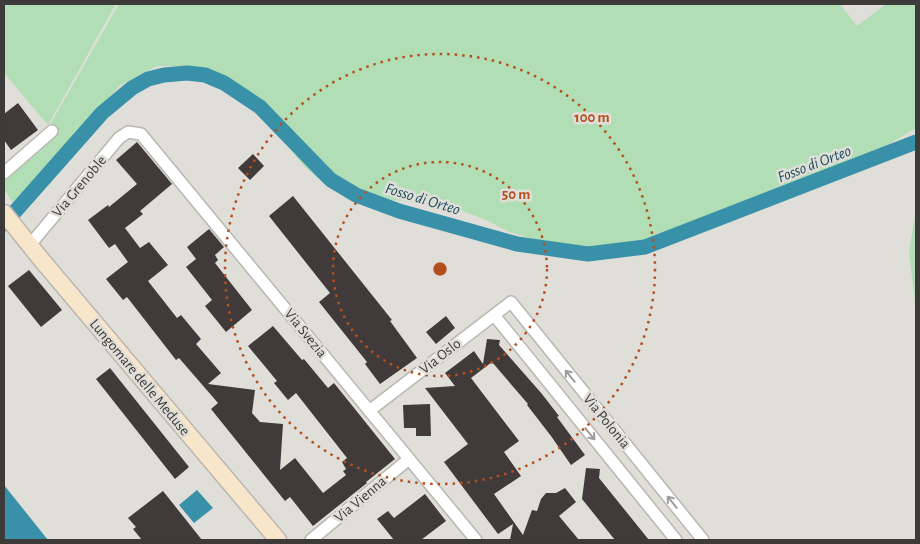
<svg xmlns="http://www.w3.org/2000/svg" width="920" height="544" viewBox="0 0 920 544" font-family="'Alegreya Sans',sans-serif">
<rect width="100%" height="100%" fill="#e0ded9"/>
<path fill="#b1deb5" d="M 4,4 L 116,4 L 48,125 L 4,73 Z
M 119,4 L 840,4 L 857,26 L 886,4 L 916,4 L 916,128 L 871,155 L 841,168 L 812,188 L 763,208 L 735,219 L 682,229 L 641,244 L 600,249 L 561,247 L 534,239 L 509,232 L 488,221 L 448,205 L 355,197 L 341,193 L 328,187 L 305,167 L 252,103 L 231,86 L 201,69 L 181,66 L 157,66 L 119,86 L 82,132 L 15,206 L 4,189 L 4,177 L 48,128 Z
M 916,209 L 916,310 L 909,252 Z"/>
<path fill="#3991a9" d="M 4,485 L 48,540 L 4,540 Z
M 197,490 L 213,508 L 194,523 L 179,505 Z"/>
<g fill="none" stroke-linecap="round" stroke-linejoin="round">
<path stroke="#3991a9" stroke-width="15" d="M 4,224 L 102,113 L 132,88 L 148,79 L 164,75 L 187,73 L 205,75 L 224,83 L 260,107 L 321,170 L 331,180 L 356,195 L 399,211 L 517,244 L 588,254 L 645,247 L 916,142"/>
</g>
<path fill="#403b3a" d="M 18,103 L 38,130 L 11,150 L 4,140 L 4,114 Z
M 137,142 L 172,184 L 140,211 L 143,214 L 125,228 L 140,248 L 149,242 L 168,265 L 148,281 L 177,318 L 181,315 L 201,339 L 196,344 L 221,373 L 208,384 L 255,390 L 252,413 L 260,422 L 283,424 L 280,470 L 295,458 L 323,493 L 346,475 L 343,471 L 346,469 L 342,462 L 347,458 L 296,393 L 288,400 L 274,383 L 277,381 L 248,346 L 273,326 L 302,360 L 304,359 L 328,388 L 334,383 L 395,459 L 366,482 L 367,483 L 313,526 L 290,497 L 285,501 L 211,409 L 218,403 L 179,358 L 176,360 L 127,297 L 123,300 L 106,279 L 128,262 L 115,244 L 109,248 L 88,220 L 108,205 L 109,207 L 137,184 L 116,160 Z
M 253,154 L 264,166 L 250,180 L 238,168 Z
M 293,196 L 392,320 L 390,321 L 417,358 L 380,384 L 365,364 L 367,362 L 319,302 L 330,293 L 269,216 Z
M 209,229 L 224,247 L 215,255 L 218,260 L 215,263 L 252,310 L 226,332 L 205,306 L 212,300 L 186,267 L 196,259 L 187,247 Z
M 29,270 L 62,310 L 41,327 L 8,286 Z
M 446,316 L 455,328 L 436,344 L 426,332 Z
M 487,339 L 500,340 L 499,345 L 542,394 L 559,416 L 557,417 L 585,455 L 571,465 L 551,436 L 527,405 L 528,404 L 492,362 L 471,378 L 519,441 L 504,452 L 521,476 L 494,494 L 523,535 L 532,510 L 537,511 L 541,499 L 546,493 L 556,493 L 565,488 L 576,502 L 559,516 L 579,540 L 510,540 L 513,524 L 498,534 L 444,462 L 468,444 L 425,388 L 455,386 L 445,373 L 474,351 L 483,364 Z
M 110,368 L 189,467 L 175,479 L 96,379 Z
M 430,404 L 431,436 L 416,436 L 416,428 L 404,428 L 403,405 Z
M 586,468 L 600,469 L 599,478 L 649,540 L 615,540 L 582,499 Z
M 163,491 L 202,540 L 142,540 L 133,529 L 136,527 L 128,518 Z
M 425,494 L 446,521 L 421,540 L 394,540 L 377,519 L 388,511 L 394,518 Z"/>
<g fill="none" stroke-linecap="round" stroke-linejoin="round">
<g stroke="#bab7b2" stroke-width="14">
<path id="street" d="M 4,173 L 52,131
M 29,246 L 119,138 L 128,132 L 141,134 L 476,540
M 494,315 L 676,540
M 369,411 L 511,302 L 703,540
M 311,540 L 409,459"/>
</g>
<g stroke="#bab7b2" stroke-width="19">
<path id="secondary" d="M 4,213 L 40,258 L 278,540"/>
</g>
<use href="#street" stroke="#fff" stroke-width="11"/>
<use href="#secondary" stroke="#f8e6ca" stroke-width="16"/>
</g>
<defs><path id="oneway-shaft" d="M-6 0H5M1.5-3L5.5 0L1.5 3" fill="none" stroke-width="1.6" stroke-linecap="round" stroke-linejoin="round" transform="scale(1.25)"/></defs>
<g stroke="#9e9d9c">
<use href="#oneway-shaft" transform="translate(570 376) rotate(-129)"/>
<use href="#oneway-shaft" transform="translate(590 434) rotate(51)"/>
<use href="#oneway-shaft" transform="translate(672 502) rotate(-129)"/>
</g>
<g fill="none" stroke="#b4501d" stroke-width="2.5" stroke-dasharray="2.5 5">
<circle cx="440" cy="269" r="107"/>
<circle cx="440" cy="269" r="215"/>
</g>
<g text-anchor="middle" stroke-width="5" stroke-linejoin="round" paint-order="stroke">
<g font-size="15" fill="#3c3b39" stroke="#e0ded9">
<text transform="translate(79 186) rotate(-50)" y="5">Via Grenoble</text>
<text transform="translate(306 333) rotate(51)" y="5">Via Svezia</text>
<text transform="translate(440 356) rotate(-38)" y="5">Via Oslo</text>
<text transform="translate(140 377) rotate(50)" y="5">Lungomare delle Meduse</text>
<text transform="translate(607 421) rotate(51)" y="5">Via Polonia</text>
<text transform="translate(360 499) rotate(-40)" y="5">Via Vienna</text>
</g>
<g font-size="16" font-style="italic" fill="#1c4e5b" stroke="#e0ded9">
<text transform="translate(814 163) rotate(-21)" y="6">Fosso di Orteo</text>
<text transform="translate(423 198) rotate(17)" y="6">Fosso di Orteo</text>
</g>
</g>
<circle cx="440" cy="269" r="8" fill="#b4501d" stroke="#e0ded9" stroke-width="2.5"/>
<g font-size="15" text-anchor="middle" font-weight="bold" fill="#b4501d" stroke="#e0ded9" stroke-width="5" stroke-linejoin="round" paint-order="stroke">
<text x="592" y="122">100 m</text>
<text x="516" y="199">50 m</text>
</g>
<rect width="920" height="544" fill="none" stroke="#3c3b39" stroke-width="10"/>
</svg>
